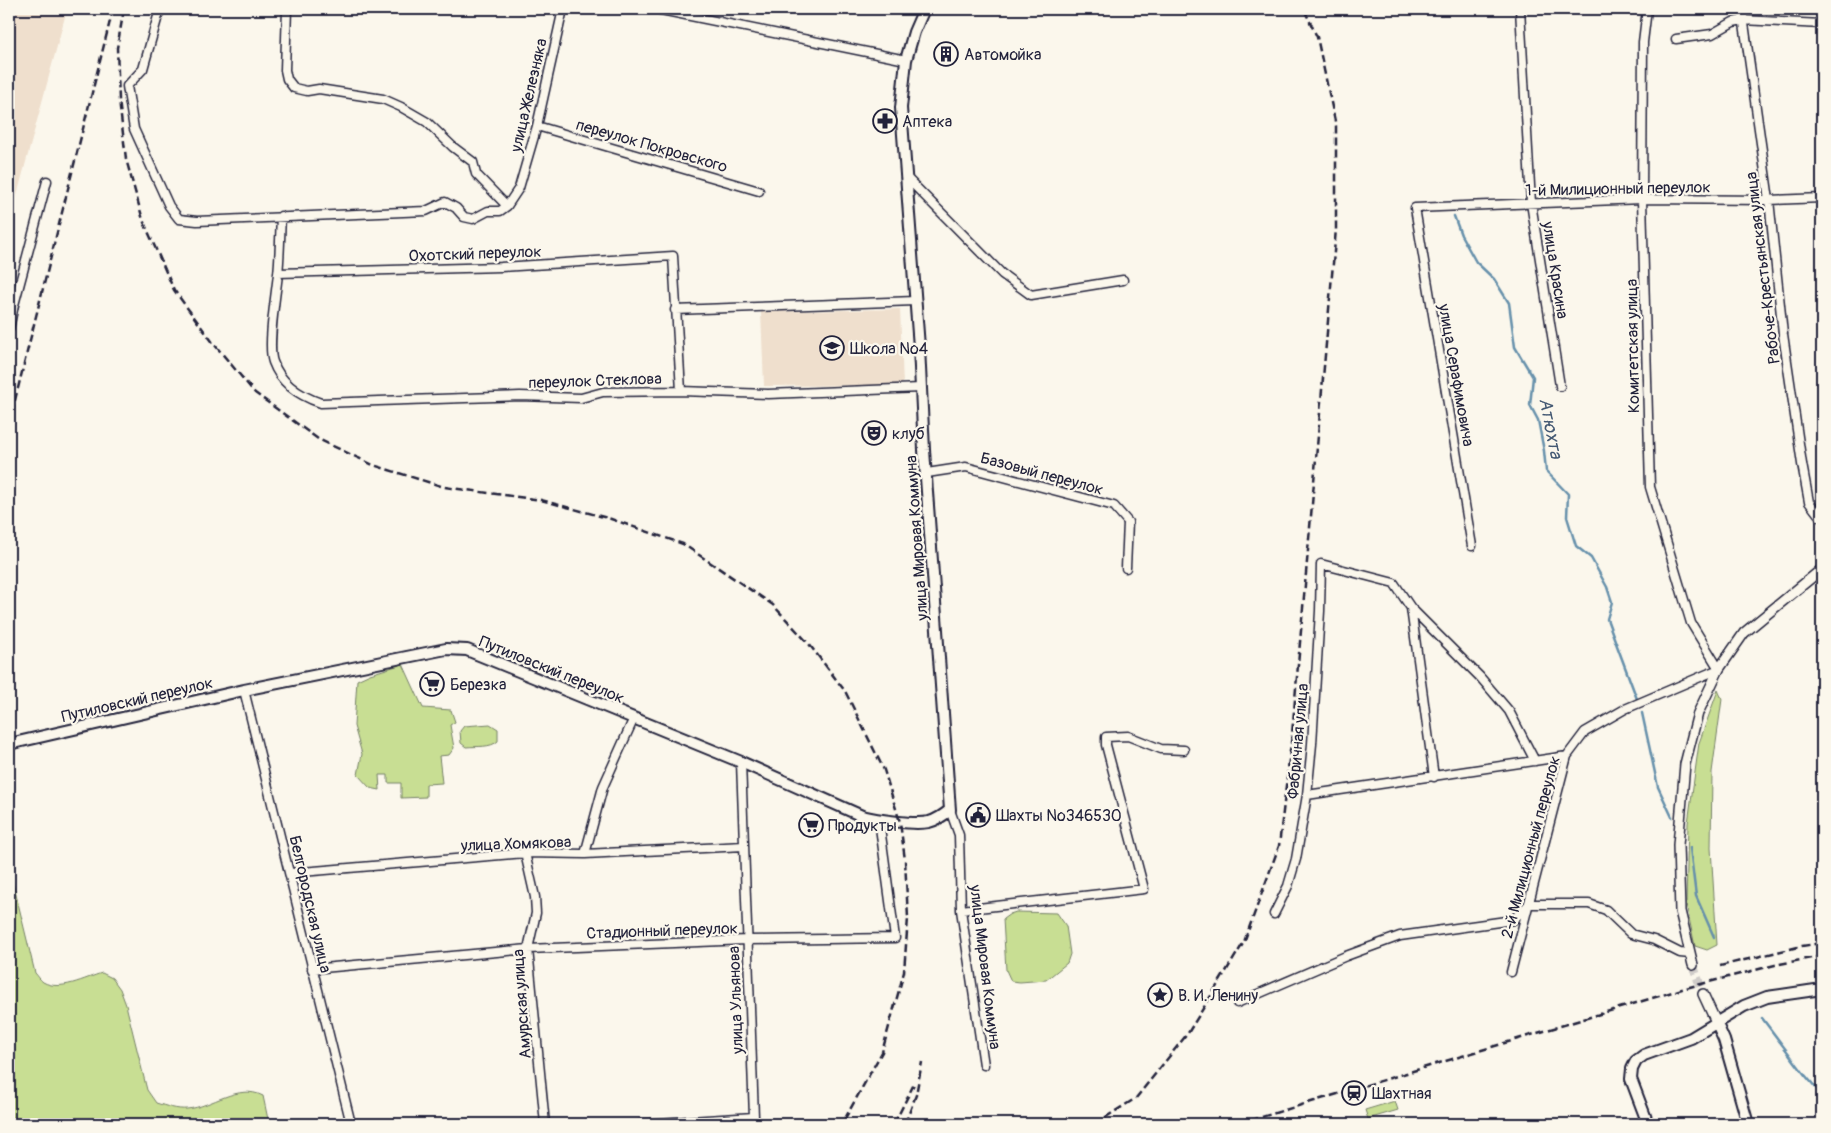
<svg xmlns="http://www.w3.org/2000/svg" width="1831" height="1133" viewBox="0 0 1831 1133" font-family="Pangolin,sans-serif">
<rect width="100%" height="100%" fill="#fbf7ec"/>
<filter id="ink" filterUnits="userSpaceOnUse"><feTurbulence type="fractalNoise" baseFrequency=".02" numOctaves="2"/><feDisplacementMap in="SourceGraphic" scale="10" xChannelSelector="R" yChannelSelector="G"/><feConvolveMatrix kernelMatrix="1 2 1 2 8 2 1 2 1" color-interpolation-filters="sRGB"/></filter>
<g filter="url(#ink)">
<path fill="#efdfcd" d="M 9,9 L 67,9 L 9,225 Z
M 900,309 L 903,385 L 764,386 L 761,312 Z"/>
<path fill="#c8de93" stroke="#758067" d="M 403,664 L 423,708 L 451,710 L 455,722 L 450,725 L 454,748 L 449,755 L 439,756 L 442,783 L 426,784 L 426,797 L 401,798 L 401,783 L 388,783 L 388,775 L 379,775 L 380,790 L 370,788 L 358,775 L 362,754 L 354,726 L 357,680 L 370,674 Z
M 1718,690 L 1722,699 L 1712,772 L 1711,848 L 1717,945 L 1707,950 L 1695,946 L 1686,904 L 1688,823 L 1699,743 Z
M 490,724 L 498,729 L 498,741 C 491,748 477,746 466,747 L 461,743 L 460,731 L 464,726 Z
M 9,866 L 35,973 C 38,976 40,980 43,982 C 60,992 85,978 102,973 L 112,978 L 120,989 L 126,1005 L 147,1090 L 156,1103 C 166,1106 177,1110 187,1109 C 212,1107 238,1083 263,1096 L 269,1124 L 9,1124 Z
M 1016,912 L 1057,913 L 1066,926 L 1070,954 L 1067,963 L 1046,980 L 1020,982 L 1011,981 L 1006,970 L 1003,919 L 1010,914 Z
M 1395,1101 L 1398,1110 L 1368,1119 L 1365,1110 Z"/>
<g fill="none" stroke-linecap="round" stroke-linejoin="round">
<path stroke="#6690ab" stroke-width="2.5" d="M 1454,216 L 1461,235 L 1476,262 L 1494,279 L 1509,303 L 1515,347 L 1533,377 L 1530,405 L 1538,420 L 1544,451 L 1546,471 L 1568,494 L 1567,517 L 1576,546 L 1591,558 L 1607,587 L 1612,602 L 1607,619 L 1637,699
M 1642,713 L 1658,787 L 1672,817
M 1690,848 L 1696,896 L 1714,937
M 1762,1018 L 1805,1075 L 1822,1095"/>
<path stroke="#d0ccc9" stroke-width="9" stroke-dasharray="9 4.5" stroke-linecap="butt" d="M 1693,965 L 1703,994"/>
<g stroke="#22223b" stroke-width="11">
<path id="minor" d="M 160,9 L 143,69 L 127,86 L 134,129 L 169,206 L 179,219 L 197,221 L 426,211 L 445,202 L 456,208 L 464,217 L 473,219 L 488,211 L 500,211 L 507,206 L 519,188 L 537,126 L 563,9
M 287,9 L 285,70 L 287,79 L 294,88 L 307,91 L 319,89 L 383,99 L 401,107 L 427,122 L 453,147 L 473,162 L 476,174 L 507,206
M 656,9 L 906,60
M 1520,9 L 1531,203 L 1560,386
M 1742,9 L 1769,200 L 1783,334 L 1802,464 L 1809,502 L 1822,519
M 1676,39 L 1712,34 L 1733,22 L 1743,20 L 1822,24
M 537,126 L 759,191
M 906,177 L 1002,274 L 1031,295 L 1123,280
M 281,216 C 280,235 280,255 278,274 C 276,294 267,346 273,362 C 281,384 300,396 321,403 L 520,396 L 581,398 L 603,392 L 681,391 L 768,394 L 921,388
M 278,273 L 501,267 L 673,256 L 681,391
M 675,310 L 915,301
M 9,329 L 14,305 L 47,181
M 927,473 L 966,467 L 1114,506 L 1128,522 L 1126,568
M 1472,546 L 1415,208 L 1642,199 L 1769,200 L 1822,198
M 1411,608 L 1434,777
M 244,690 L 351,1124
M 1307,795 L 1567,756
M 950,810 L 959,835 L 961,910 L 984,1065
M 525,853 L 535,897 L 536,913 L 528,949 L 545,1124
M 585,854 L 603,787 L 634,718
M 290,873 L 525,853 L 585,854 L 744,846
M 961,910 L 1144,889 L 1106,745 L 1106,737 L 1128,736 L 1161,749 L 1184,750
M 1274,914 L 1288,886 L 1296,859 L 1307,795 L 1312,744 L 1320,611 L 1321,564 L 1394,583 L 1411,608 L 1480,677 L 1509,711 L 1535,761
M 312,969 L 528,949 L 747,940 L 895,938 L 879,820
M 1511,972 L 1567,756 L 1585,732 L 1625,709 L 1719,669 L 1691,623 L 1650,487 L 1642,199 L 1643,42 L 1647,9
M 1237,1003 L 1346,956 L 1400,936 L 1513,920 L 1529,904 L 1589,904 L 1606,910 L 1631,934 L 1654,940 L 1680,953 L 1690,954
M 641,1124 L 754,1117 L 741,762"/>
</g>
<g stroke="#22223b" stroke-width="12">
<path id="tertiary" d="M 1693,965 L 1680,911 L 1678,845 L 1685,764 L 1698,713 L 1719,669 L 1744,633 L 1822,569
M 1703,994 L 1716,1022"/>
</g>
<g stroke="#22223b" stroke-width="14">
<path id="secondary" d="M 9,744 L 244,690 L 446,649 L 467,650 L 741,762 L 862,816 C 877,820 915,825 929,822 C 937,820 944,815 950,810 L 924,450 L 919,347 L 901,108 L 906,60 L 914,32 L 924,9
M 1716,1022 L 1724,1040 L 1748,1124
M 1648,1124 L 1631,1079 L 1632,1069 L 1636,1061 L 1644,1055 L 1691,1038 L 1744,1006 L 1767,997 L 1822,989"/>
</g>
<use href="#minor" stroke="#fbf7ec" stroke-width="8"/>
<use href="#tertiary" stroke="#fbf7ec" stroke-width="9"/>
<use href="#secondary" stroke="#fbf7ec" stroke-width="10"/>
<path stroke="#22223b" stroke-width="2.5" stroke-dasharray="8 4" stroke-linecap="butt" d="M 124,9 L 117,48 L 119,100 L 126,159 L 143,220 L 174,290 L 214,344 L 255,393 L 318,439 L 373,465 L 444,487 L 541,500 L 611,519 L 683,544 L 773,605 L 809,644 L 845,691 L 884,770 L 900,822 L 905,860 L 908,918 L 904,972 L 882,1052 L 842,1124
M 9,424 L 113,9
M 1720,966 L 1802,946 L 1822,943
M 894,1124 L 915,1082
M 905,1124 L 916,1095 L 922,1062
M 1095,1124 L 1136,1098 L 1188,1033 L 1244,942 L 1279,846 L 1292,734 L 1336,229 L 1336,126 L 1317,37 L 1304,9
M 1239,1124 L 1682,989 L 1775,965 L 1822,956"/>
</g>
</g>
<defs>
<g id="building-ring" transform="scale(1.25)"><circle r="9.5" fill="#fbf7ec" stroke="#22223b" stroke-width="1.5"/><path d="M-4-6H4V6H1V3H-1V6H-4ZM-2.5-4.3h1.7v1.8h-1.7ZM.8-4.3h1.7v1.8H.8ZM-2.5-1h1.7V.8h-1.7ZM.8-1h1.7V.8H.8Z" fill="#22223b"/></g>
<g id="pharmacy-ring" transform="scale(1.25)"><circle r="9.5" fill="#fbf7ec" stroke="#22223b" stroke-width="1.5"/><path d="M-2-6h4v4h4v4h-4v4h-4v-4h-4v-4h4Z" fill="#22223b"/></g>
<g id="school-ring" transform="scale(1.25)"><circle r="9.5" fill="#fbf7ec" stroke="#22223b" stroke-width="1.5"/><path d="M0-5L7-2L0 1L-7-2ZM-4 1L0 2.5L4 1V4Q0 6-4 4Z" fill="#22223b"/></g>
<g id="theatre-ring" transform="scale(1.25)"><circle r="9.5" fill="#fbf7ec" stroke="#22223b" stroke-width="1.5"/><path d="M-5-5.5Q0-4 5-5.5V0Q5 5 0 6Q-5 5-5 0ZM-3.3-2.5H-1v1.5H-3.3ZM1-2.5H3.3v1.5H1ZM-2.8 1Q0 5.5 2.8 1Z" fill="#22223b"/></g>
<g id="supermarket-ring" transform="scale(1.25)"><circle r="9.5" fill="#fbf7ec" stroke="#22223b" stroke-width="1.5"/><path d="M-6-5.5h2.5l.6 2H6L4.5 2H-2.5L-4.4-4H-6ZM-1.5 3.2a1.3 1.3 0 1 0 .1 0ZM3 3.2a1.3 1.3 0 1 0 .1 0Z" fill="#22223b"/></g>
<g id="civic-ring" transform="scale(1.25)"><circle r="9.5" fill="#fbf7ec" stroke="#22223b" stroke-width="1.5"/><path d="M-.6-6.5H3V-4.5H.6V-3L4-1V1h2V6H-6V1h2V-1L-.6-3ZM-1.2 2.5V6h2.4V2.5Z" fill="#22223b"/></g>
<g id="sight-ring" transform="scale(1.25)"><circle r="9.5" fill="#fbf7ec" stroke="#22223b" stroke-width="1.5"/><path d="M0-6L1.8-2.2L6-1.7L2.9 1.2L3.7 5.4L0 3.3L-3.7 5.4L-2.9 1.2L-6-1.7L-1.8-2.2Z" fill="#22223b"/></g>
<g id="station-ring" transform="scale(1.25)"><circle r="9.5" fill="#fbf7ec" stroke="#22223b" stroke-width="1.5"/><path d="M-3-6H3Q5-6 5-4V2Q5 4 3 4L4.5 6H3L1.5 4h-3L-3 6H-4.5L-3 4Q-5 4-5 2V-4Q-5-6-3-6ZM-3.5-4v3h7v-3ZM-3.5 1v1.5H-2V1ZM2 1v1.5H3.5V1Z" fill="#22223b"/></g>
</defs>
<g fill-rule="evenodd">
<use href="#building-ring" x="946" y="54"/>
<use href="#pharmacy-ring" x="885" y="121"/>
<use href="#school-ring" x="832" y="348"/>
<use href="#theatre-ring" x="874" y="433"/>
<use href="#supermarket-ring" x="432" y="684"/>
<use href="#civic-ring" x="978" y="815"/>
<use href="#supermarket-ring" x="811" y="825"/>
<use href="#sight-ring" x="1160" y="995"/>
<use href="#station-ring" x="1354" y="1093"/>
</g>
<g text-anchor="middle" stroke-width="4.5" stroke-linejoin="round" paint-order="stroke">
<g font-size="16" fill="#22223b" stroke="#fbf7ec" text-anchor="start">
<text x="964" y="60">Автомойка</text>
<text x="902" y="127">Аптека</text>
<text x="850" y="354">Школа №4</text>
<text x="892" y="439">клуб</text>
<text x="450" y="690">Березка</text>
<text x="996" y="821">Шахты №346530</text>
<text x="828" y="831">Продукты</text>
<text x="1178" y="1001">В. И. Ленину</text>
<text x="1372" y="1099">Шахтная</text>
</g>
<g font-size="16" fill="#22223b" stroke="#fbf7ec">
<text transform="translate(528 95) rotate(-77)" y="6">улица Железняка</text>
<text transform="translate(652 145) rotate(16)" y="6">переулок Покровского</text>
<text transform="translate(1618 188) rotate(-1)" y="6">1-й Милиционный переулок</text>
<text transform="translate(475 253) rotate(-2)" y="6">Охотский переулок</text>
<text transform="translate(1762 268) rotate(-97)" y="6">Рабоче-Крестьянская улица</text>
<text transform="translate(1556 270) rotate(81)" y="6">улица Красина</text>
<text transform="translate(1632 346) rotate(-91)" y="6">Комитетская улица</text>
<text transform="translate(1457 375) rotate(80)" y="6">улица Серафимовича</text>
<text transform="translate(595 380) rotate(-2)" y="6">переулок Стеклова</text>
<text transform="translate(1042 473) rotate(15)" y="6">Базовый переулок</text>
<text transform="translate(916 538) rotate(-94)" y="6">улица Мировая Коммуна</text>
<text transform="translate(552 669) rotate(22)" y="6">Путиловский переулок</text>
<text transform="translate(137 699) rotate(-13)" y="6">Путиловский переулок</text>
<text transform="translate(1297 741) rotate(-85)" y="6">Фабричная улица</text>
<text transform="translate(516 843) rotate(-2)" y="6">улица Хомякова</text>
<text transform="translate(1530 847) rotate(-75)" y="6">2-й Милиционный переулок</text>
<text transform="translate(311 904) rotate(77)" y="6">Белгородская улица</text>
<text transform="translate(662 930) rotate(-2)" y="6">Стадионный переулок</text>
<text transform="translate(986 967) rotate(83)" y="6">улица Мировая Коммуна</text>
<text transform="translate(735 1000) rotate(-92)" y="6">улица Ульянова</text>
<text transform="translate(521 1004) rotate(-94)" y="6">Амурская улица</text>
</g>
<g font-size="18" font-style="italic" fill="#445973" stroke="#fbf7ec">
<text transform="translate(1551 428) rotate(79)" y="6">Атюхта</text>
</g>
</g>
<rect width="1831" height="1133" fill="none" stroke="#fbf7ec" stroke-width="30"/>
<rect x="15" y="15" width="1801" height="1103" fill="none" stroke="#22223b" stroke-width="2" filter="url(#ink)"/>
</svg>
